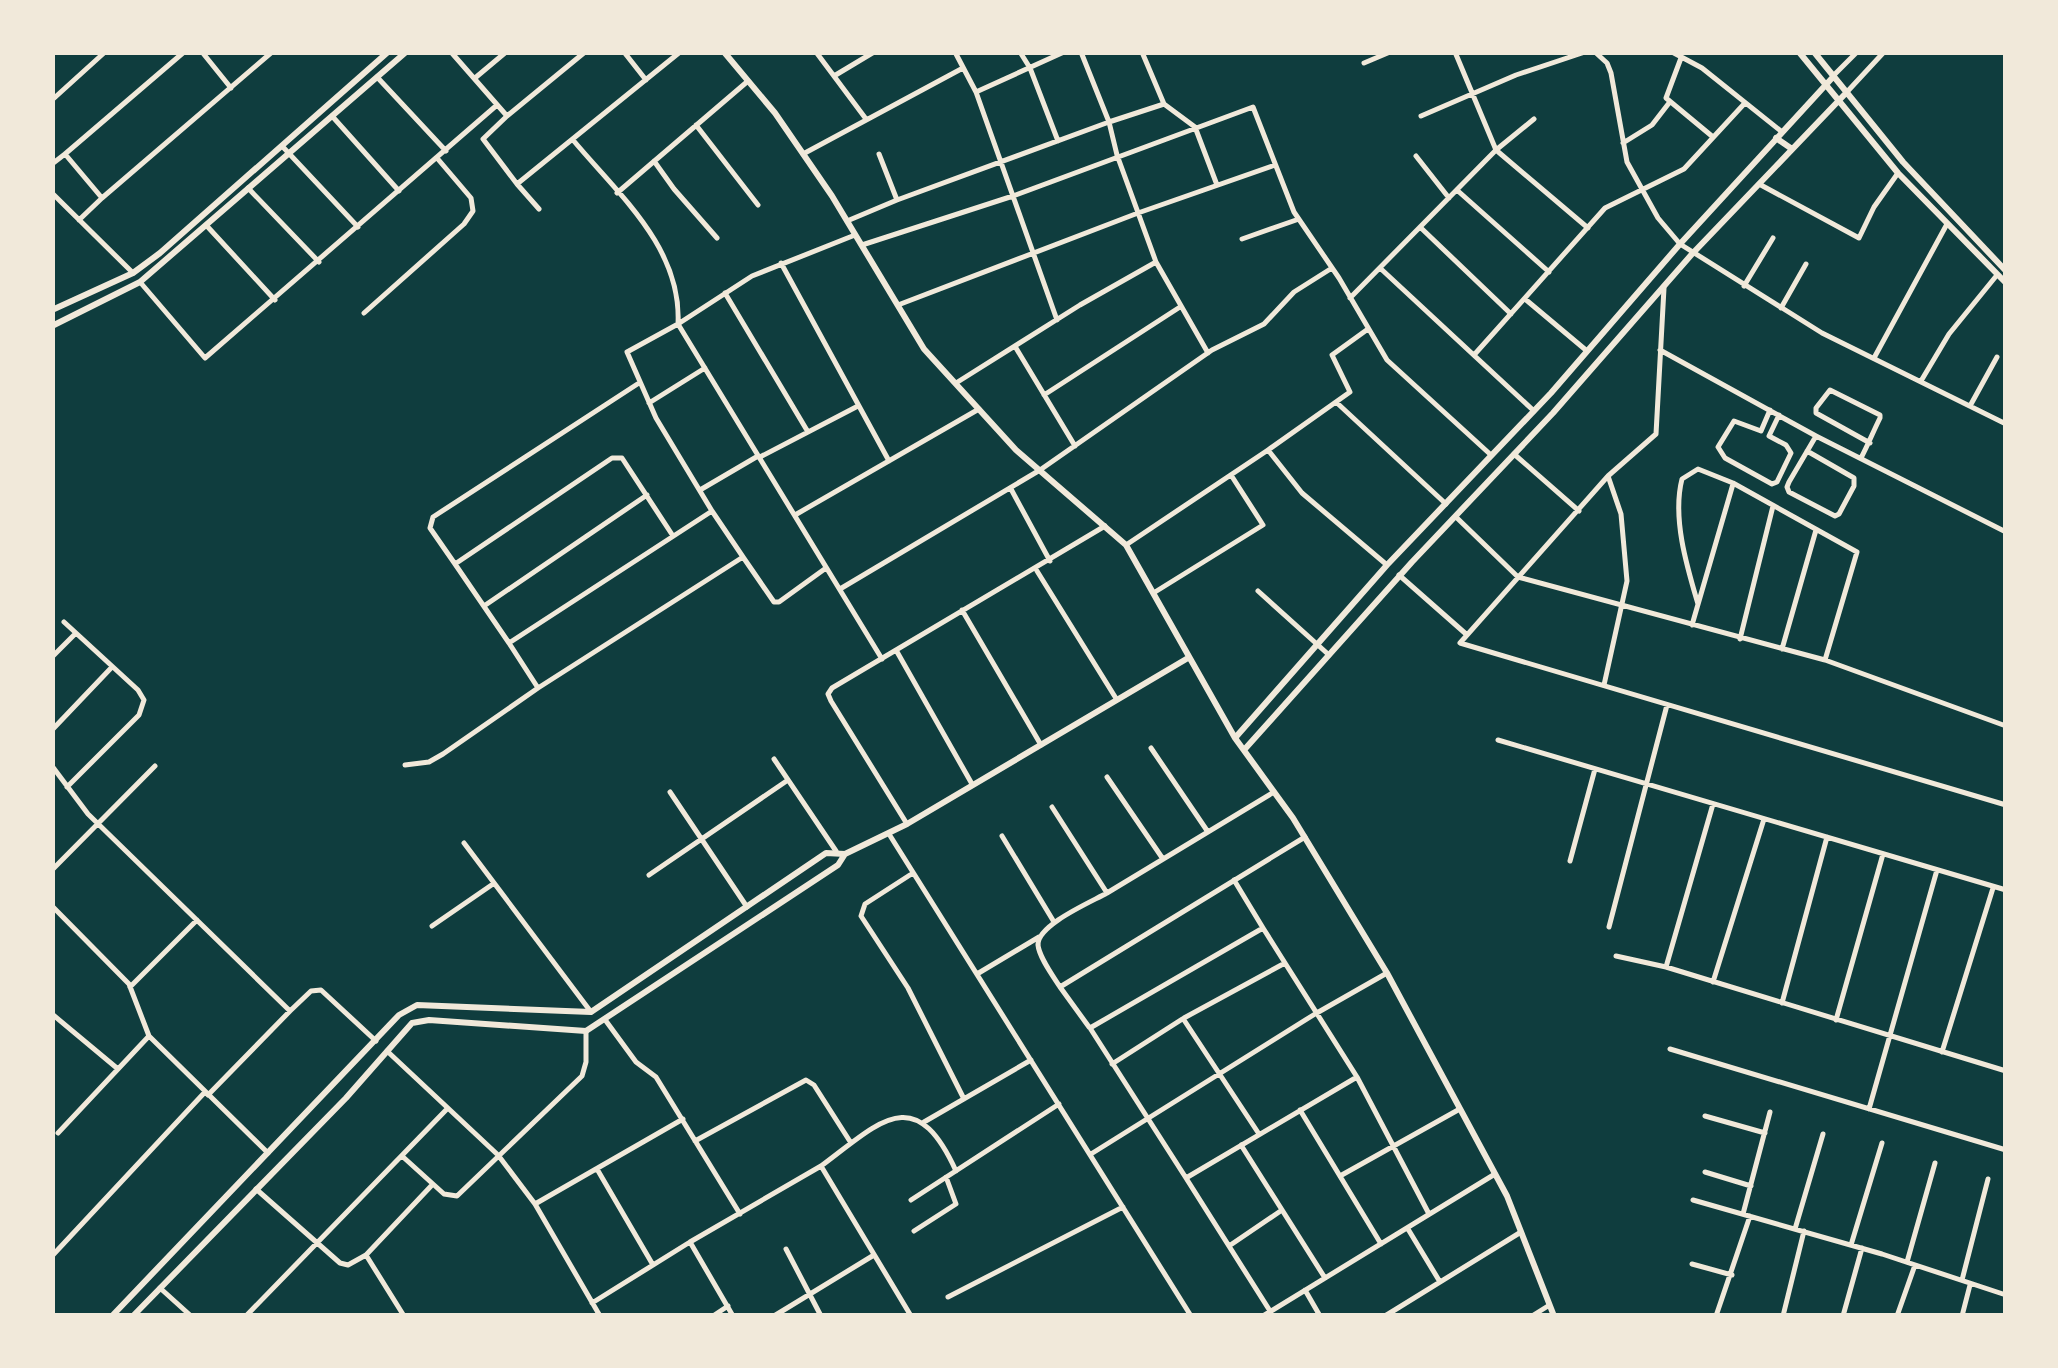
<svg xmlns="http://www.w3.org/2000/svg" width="2058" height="1368" viewBox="0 0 2058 1368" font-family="'Varela Round',sans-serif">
<rect width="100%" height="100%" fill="#0f3d3e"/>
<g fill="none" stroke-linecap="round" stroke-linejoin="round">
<path stroke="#f1e9da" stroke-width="5" d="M 184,52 L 65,154 L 102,198 L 272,52
M 202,52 L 231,88
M 451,52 L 507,116 L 483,139 L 517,184 L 680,52
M 624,52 L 646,80
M 816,52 L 866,119
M 955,52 L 976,92 L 1057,320
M 1020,52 L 1030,68 L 1058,141
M 1142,52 L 1164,104 L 1195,127 L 1217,185
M 1595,52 L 1607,63 L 1611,73 L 1627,162 L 1658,218 L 1680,244 L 1822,333 L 2006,424
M 1672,52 L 1702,68 L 1782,132
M 1681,58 L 1666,98 L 1713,137
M 1364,63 L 1390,52
M 1834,75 L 1857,52
M 834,76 L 874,52
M 377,77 L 446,151
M 475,78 L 506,52
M 976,92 L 1064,52
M 1846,93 L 1884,52
M 52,100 L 105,52
M 1164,104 L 1109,122 L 1117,155 L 1156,262 L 1208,353
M 332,116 L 399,191
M 507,116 L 585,52
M 1421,116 L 1516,75 L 1585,52
M 1534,119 L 1496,150 L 1588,228
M 696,125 L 758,205
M 573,140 C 619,195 682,248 678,324 L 882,659
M 1623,143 L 1652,125 L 1669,103
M 282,146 L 358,227
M 803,154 L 963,68
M 879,154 L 897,200
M 1416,156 L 1449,198
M 654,161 L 674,189 L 717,238
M 52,164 L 65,154
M 517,184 L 539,209
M 1759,184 L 1859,238 L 1874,207 L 1898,173
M 248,188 L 319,262
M 1458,191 L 1549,272
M 52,193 L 133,273
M 617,193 L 748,81
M 79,220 L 102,198
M 847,221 L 897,200 L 1109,122 L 1081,52
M 206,225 L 275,300
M 1420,227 L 1511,314
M 1242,239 L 1299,219
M 862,245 L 1013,196 L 1253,107 L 1294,212 L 1339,278 L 1387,360 L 1491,455
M 781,263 L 889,461
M 1380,268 L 1534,411
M 140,282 L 205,358 L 497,105
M 1744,286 L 1773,238
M 1664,288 L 1656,434 L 1608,476 L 1460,643 L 2006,805
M 725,293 L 808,432
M 1350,298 L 1496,150 L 1455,52
M 1525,299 L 1587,351
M 898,305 L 1138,213 L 1275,165
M 1781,308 L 1806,264
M 364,313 L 464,224 L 473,211 L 471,198 L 437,158
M 1016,348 L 1075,446
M 1660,350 L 1816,436 L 2006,532
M 1474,355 L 1605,208 L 1684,169 L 1744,104
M 1874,358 L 1947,224
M 1921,381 L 1949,334 L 1997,275
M 956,383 L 1080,305 L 1156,262
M 1044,395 L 1180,307
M 1336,402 L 1446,504
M 649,403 L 705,368
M 1970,406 L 1997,357
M 1770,410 L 1761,431 L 1734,421 L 1718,447 L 1725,458 L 1772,484 L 1777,482 L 1791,453 L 1786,445 L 1769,436 L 1779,415
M 1268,450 L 1302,493 L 1387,565
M 1807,451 L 1854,478 L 1854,486 L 1839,514 L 1835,516 L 1789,492 L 1787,487 L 1789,482 L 1816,436
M 1514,454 L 1579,511
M 760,457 L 858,406
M 1861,458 C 1868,445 1873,432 1880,418 L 1880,415 L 1830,390 L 1816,408 L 1816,413 L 1870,443
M 1011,489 L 1050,561
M 700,490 L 758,456
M 712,511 L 656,418 L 627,352 L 678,324 L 752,276 L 855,235
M 795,515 L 979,409
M 1456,517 L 1518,577 L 1825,660 L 2006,726
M 1126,545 L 1268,450 L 1350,392 L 1332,355 L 1368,329
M 743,557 L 712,511 L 509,643 L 538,688 L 743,557 L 774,602 L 779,602 L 826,568
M 455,564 L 430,528 L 433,517 L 639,383
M 1037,571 L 1117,700
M 1399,575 L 1466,634
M 840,589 L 1040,470 L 1212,350 L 1264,324 L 1294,292 L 1332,268
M 1258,591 L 1329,655
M 1155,592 L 1263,525 L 1231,475
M 1698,604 C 1687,567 1672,518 1682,479 L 1698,469 L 1733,483 L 1857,552 L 1825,660
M 484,606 L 647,495
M 962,610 L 1041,745
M 64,622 L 138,690 L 144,700 L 139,715 L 67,787
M 1692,625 L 1733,484
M 1740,639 L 1773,506
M 509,643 L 455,564 L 612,458 L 622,458 L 673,536
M 1782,649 L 1816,530
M 896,650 L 972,784
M 52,657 L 75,634
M 1604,685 L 1627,581 L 1621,514 L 1608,476
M 52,730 L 112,667
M 1498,740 L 2006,890
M 1151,748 L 1208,832
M 774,759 L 836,851
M 405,765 L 429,762 L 443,754 L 538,688
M 52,766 L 88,814 L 290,1011 L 311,991 L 321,990 L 376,1041
M 1107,777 L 1163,859
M 670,792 L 747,907
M 1052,807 L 1107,893 L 1274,792
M 907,824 L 831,701 L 828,694 L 832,688 L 1105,526
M 889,834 L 1191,1316
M 1002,836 L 1054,922
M 464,843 L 591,1012
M 1570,861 L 1595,769
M 52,870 L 155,766
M 913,873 L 865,904 L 861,916 L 908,988 L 964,1099
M 649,875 L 788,780
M 1234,880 L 1263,928
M 52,906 L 129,984 L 149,1036 L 268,1153
M 432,926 L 493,884
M 1609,927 L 1667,705
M 1616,956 L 1666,967 L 2006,1071
M 1285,963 L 1357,1077
M 1666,967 L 1713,804
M 977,974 L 1039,937
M 1713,982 L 1764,819
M 130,987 L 197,920
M 1060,987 C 1053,976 1039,957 1038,945 C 1037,925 1091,902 1107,893
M 1782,1003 L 1827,837
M 52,1014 L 118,1069
M 1184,1020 L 1259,1134
M 1836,1020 L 1883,854
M 606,1021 L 636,1062 L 656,1077 L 740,1214
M 1089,1027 L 1060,987 L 1305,837
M 1670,1049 L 2006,1150
M 387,1051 L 498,1155 L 535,1204 L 600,1316
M 1942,1052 L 1993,888
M 1112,1064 L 1184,1018 L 1285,963 L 1263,928 L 1090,1028 L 1186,1178
M 208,1095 L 290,1011
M 1869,1109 L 1937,870
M 1300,1110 L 1381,1244
M 1705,1116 L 1765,1133
M 924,1122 L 1031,1060
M 58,1133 L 149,1036
M 695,1141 L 806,1080 L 814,1085 L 851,1143
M 1241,1145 L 1325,1278
M 1091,1154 L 1315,1014 L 1387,973
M 402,1156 L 444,1194 L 457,1196 L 582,1076 L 586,1062 L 586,1031
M 597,1169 L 653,1265
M 1705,1172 L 1751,1186
M 1340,1176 L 1458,1110
M 256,1189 L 340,1263 L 348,1265 L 366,1255
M 911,1200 L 1059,1104
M 1693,1200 L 1882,1254 L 2006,1295
M 535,1204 L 683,1119
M 1743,1214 L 1770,1112
M 1408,1229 L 1440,1282
M 1795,1229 L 1823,1134
M 914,1231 L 956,1204 L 946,1177
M 1851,1245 L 1882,1143
M 1229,1246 L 1282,1210
M 786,1249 L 821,1316
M 52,1256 L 205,1092
M 1907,1262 L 1935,1163
M 1692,1264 L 1732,1275
M 1962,1280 L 1988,1179
M 160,1288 L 191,1316
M 1305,1290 L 1320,1316
M 948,1297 L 1123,1207
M 592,1303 L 690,1242
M 1270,1311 L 1186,1178 L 1357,1077 L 1429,1214
M 246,1316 L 446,1110
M 404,1316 L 366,1255 L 432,1185
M 713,1316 L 728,1306
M 733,1316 L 690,1242 L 821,1166
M 774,1316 L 874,1255
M 911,1316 L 821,1166 C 880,1122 915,1081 956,1171
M 1263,1316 L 1495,1174
M 1385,1316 L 1521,1232
M 1532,1316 L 1548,1306
M 1716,1316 L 1750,1216
M 1783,1316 L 1804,1231
M 1843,1316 L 1862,1248
M 1897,1316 L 1915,1265
M 1962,1316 L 1970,1285"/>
<path stroke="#f1e9da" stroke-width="6" d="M 724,52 L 775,113 L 832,196 L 924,349 L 1016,450 L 1126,545 L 1235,738 L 1293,818 L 1387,973 L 1507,1196 L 1554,1316
M 1799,52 L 1898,173 L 2006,283
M 1814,52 L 1903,162 L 2006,271
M 1776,138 L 1792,149
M 52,310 L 133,273 L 160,253 L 388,52
M 52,326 L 140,282 L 406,52
M 1235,738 L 1387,565 L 1551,393 L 1680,244 L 1833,77
M 1244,750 L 1412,562 L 1553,413 L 1692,254 L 1846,93
M 112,1316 L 399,1015 L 417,1005 L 591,1012 L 826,853 L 845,854 L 907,824 L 1188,658
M 133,1316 L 346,1098 L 412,1023 L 429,1020 L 586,1031 L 838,865 L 845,854"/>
</g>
<rect width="2058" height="1368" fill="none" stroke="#f1e9da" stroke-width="110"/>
</svg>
